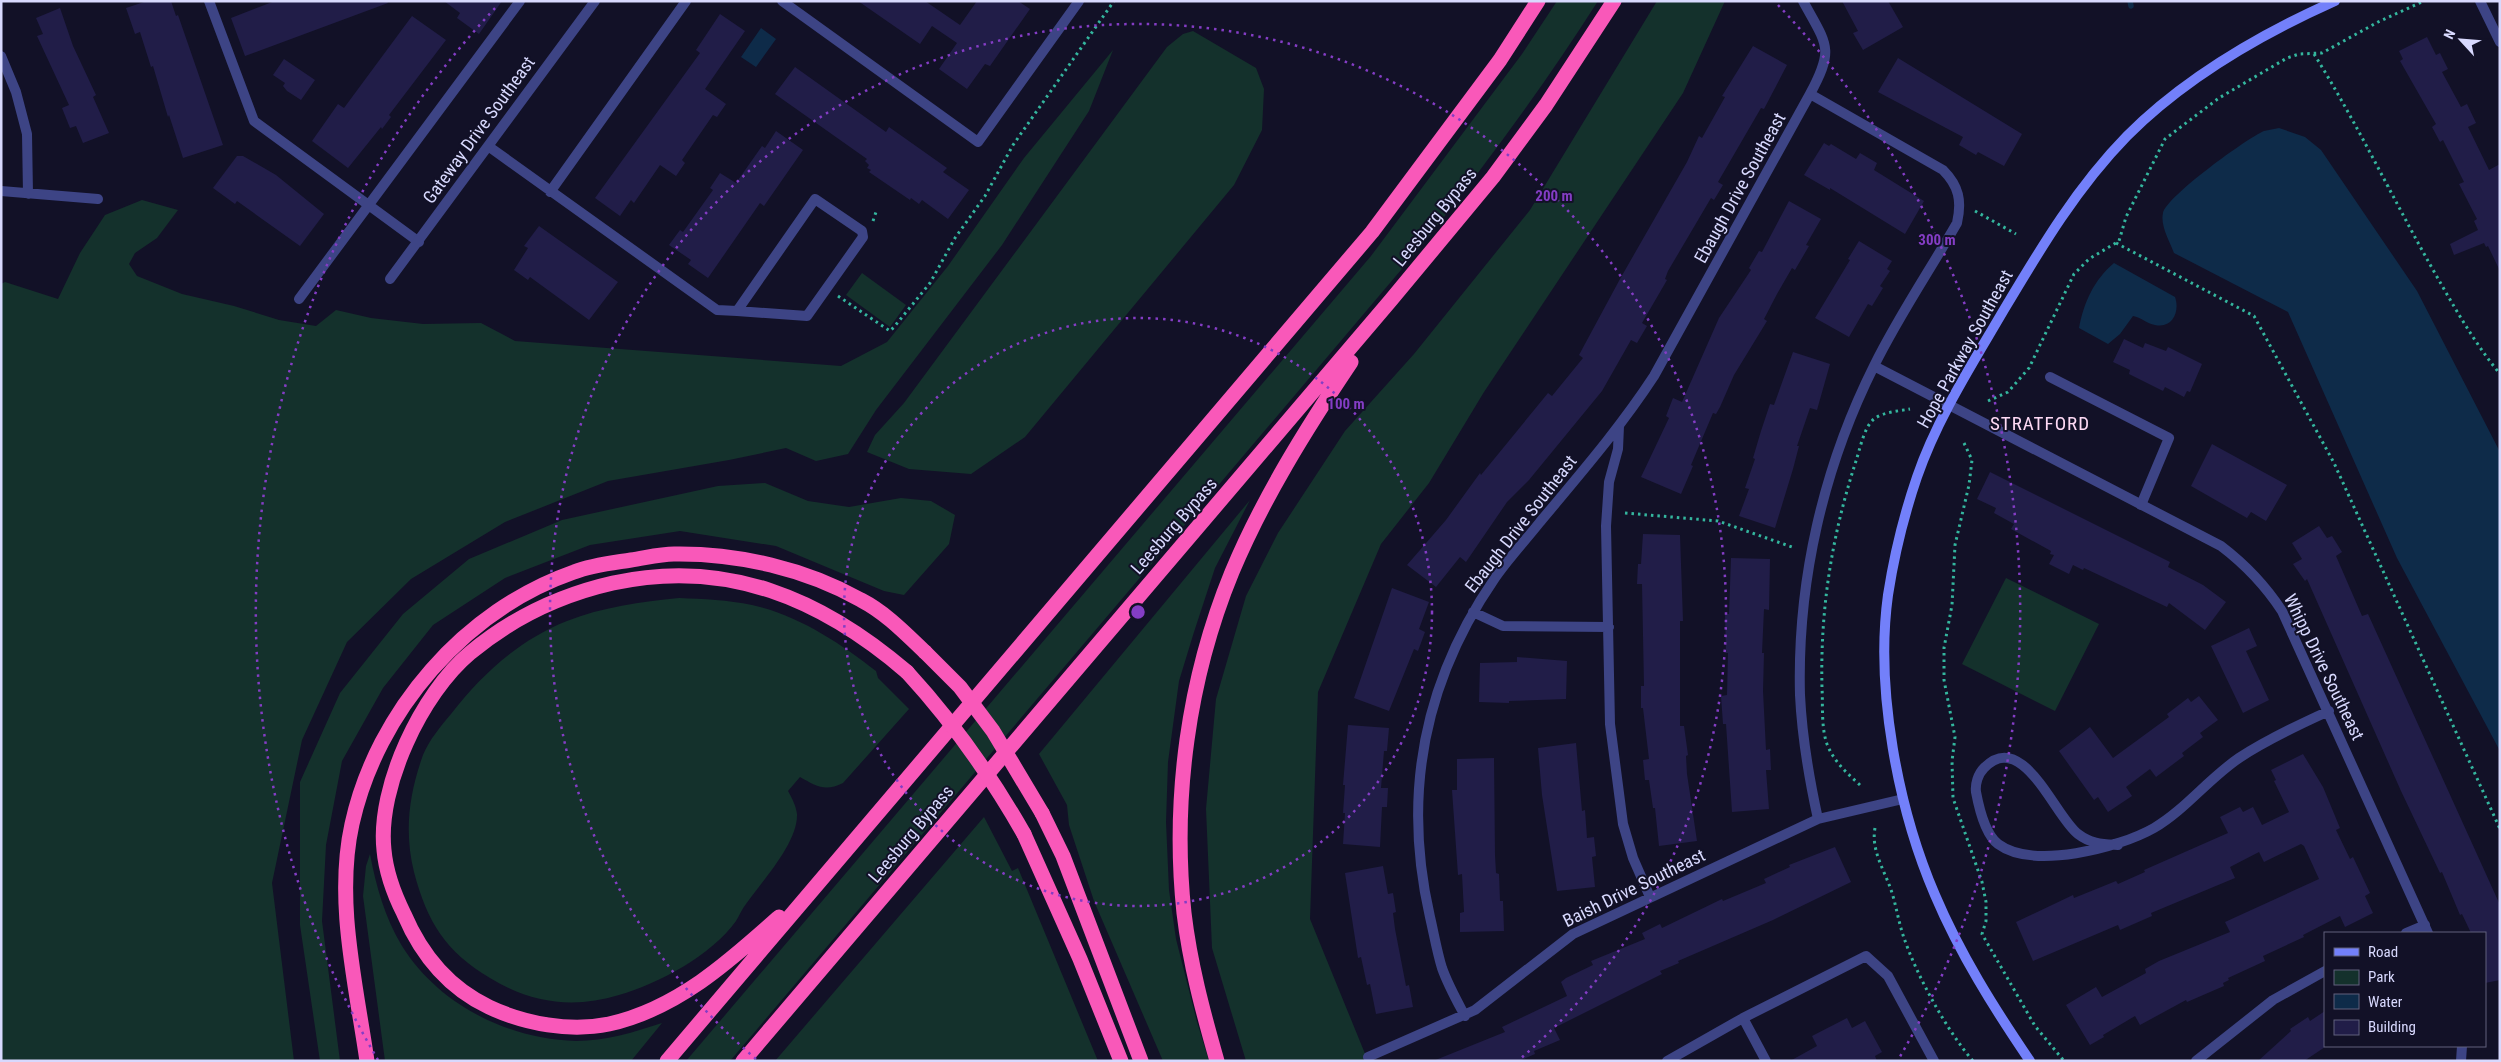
<svg xmlns="http://www.w3.org/2000/svg" width="2501" height="1062" viewBox="0 0 2501 1062" font-family="'Roboto Condensed',sans-serif">
<rect width="100%" height="100%" fill="#121127"/>
<path fill="#14312c" d="M 1557,1 L 1598,1 C 1544,86 1485,165 1423,244 L 730,1061 L 686,1061 L 1371,256 L 1522,54 Z
M 1657,1 L 1725,1 L 1683,93 L 1484,392 L 1429,483 L 1381,544 L 1318,692 L 1310,919 L 1368,1061 L 1246,1061 L 1212,948 L 1206,809 L 1216,699 L 1246,596 L 1278,533 L 1345,431 L 1414,354 L 1530,210 Z
M 1193,31 L 1256,68 L 1264,89 L 1262,130 L 1234,185 L 1025,437 L 971,474 L 909,469 L 867,452 L 875,435 L 904,403 L 1167,47 L 1183,34 Z
M 1113,50 L 1089,111 L 1002,245 L 876,410 L 848,454 L 816,461 L 786,448 L 729,460 L 608,481 L 505,522 L 411,579 L 347,642 L 302,740 L 272,883 L 294,1061 L 1,1061 L 1,284 L 5,282 L 58,299 L 80,253 L 105,215 L 142,200 L 178,210 L 157,238 L 135,253 L 129,264 L 137,276 L 182,294 L 234,306 L 279,320 L 316,326 L 336,310 L 371,318 L 423,324 L 481,323 L 515,341 L 841,366 L 887,342 L 948,266 L 1024,158 Z
M 862,273 L 906,305 L 890,327 L 846,295 Z
M 765,483 L 808,501 L 849,507 L 901,498 L 931,501 L 955,515 L 949,544 L 904,595 L 884,591 L 776,546 L 680,531 L 590,545 L 505,578 L 433,625 L 383,688 L 342,761 L 326,845 L 322,921 L 340,1061 L 320,1061 L 300,925 L 300,782 L 340,693 L 403,614 L 469,559 L 562,520 L 718,486 Z
M 1250,500 L 1215,568 L 1194,632 L 1179,681 L 1168,762 L 1166,822 L 1169,890 L 1176,939 L 1197,1022 L 1209,1061 L 1163,1061 L 1094,901 L 1069,825 L 1067,805 L 1039,754 Z
M 2006,578 L 2099,624 L 2055,711 L 1962,664 Z
M 679,598 C 703,599 728,600 752,605 C 798,615 840,643 876,671 L 878,678 L 909,709 L 843,783 C 825,792 816,786 800,777 L 788,791 C 792,798 796,806 797,814 C 798,843 762,881 746,904 C 742,909 739,916 736,921 C 712,955 658,984 619,995 C 573,1009 531,1003 490,978 C 446,952 427,922 414,872 C 404,832 409,794 423,755 C 429,740 441,726 451,714 C 482,674 519,640 567,621 C 602,607 641,602 679,598 Z
M 984,817 L 1012,871 L 1018,868 L 1098,1061 L 775,1061 Z
M 370,854 C 376,886 385,918 402,946 C 439,1005 508,1039 576,1041 C 605,1041 635,1032 662,1023 L 631,1061 L 385,1061 L 363,896 L 366,866 Z"/>
<path fill="#0e2b49" d="M 761,28 L 776,39 L 756,67 L 741,57 Z
M 2279,128 L 2305,137 L 2321,150 L 2417,291 L 2500,452 L 2500,751 L 2397,558 L 2288,312 L 2174,253 C 2170,242 2160,226 2163,213 C 2166,197 2247,138 2264,131 C 2269,130 2274,129 2279,128 Z
M 2114,263 L 2175,297 C 2180,311 2173,329 2155,325 C 2147,324 2141,317 2133,316 L 2120,334 L 2108,344 L 2079,328 C 2084,302 2094,280 2114,263 Z"/>
<g fill="none" stroke-linecap="round" stroke-linejoin="round">
<path stroke="#0e2b49" stroke-width="5.5" d="M 2130,1 L 2131,6"/>
</g>
<path fill="#211d48" d="M 147,1 L 171,1 L 176,16 L 178,15 L 223,145 L 183,158 L 169,115 L 168,117 L 153,66 L 151,67 L 140,32 L 135,34 L 126,8 Z
M 275,1 L 387,1 L 388,3 L 245,56 L 231,18 Z
M 444,1 L 502,1 L 479,34 L 457,18 L 460,13 Z
M 858,1 L 925,1 L 960,25 L 977,1 L 1018,1 L 1030,9 L 990,66 L 985,64 L 967,89 L 939,69 L 957,43 L 932,26 L 920,44 Z
M 1842,1 L 1888,1 L 1903,27 L 1863,50 L 1853,33 L 1858,31 Z
M 60,8 L 73,46 L 96,95 L 93,97 L 109,133 L 83,143 L 76,126 L 70,128 L 62,108 L 69,105 L 37,36 L 43,34 L 36,18 Z
M 720,14 L 745,31 L 705,89 L 726,104 L 717,117 L 713,115 L 682,160 L 685,163 L 676,176 L 660,165 L 634,203 L 631,200 L 620,216 L 595,198 L 700,53 L 696,50 Z
M 412,16 L 446,40 L 389,115 L 391,117 L 382,129 L 381,127 L 348,168 L 312,141 L 338,104 L 344,108 Z
M 2427,37 L 2436,55 L 2440,53 L 2448,69 L 2442,72 L 2461,107 L 2467,104 L 2476,123 L 2468,127 L 2489,170 L 2500,164 L 2500,271 L 2488,246 L 2486,247 L 2484,243 L 2454,255 L 2450,244 L 2478,230 L 2474,221 L 2477,219 L 2459,184 L 2464,182 L 2443,140 L 2440,142 L 2432,127 L 2436,124 L 2400,61 L 2403,59 L 2399,51 Z
M 1753,46 L 1787,65 L 1764,109 L 1761,108 L 1718,182 L 1723,185 L 1714,200 L 1711,198 L 1668,271 L 1665,279 L 1667,280 L 1642,323 L 1647,326 L 1637,343 L 1631,340 L 1602,391 L 1529,480 L 1507,502 L 1466,562 L 1460,557 L 1436,587 L 1407,565 L 1446,520 L 1480,473 L 1481,475 L 1548,393 L 1552,396 L 1583,358 L 1579,355 L 1620,279 L 1687,162 L 1699,136 L 1702,138 L 1725,97 L 1722,96 Z
M 1898,58 L 2022,134 L 2004,166 L 1978,152 L 1976,155 L 1959,145 L 1963,137 L 1878,92 Z
M 284,59 L 315,80 L 301,100 L 287,91 L 283,86 L 285,83 L 273,75 Z
M 795,67 L 886,132 L 889,127 L 947,168 L 943,172 L 969,190 L 948,219 L 922,200 L 919,204 L 911,198 L 910,200 L 869,172 L 871,170 L 867,168 L 869,165 L 865,161 L 867,159 L 775,94 Z
M 776,131 L 803,150 L 764,206 L 760,203 L 708,278 L 688,264 L 691,260 L 669,245 L 680,230 L 683,232 L 713,190 L 710,188 L 720,173 L 736,183 L 762,146 L 765,148 Z
M 1824,143 L 1829,146 L 1831,144 L 1856,159 L 1860,153 L 1877,163 L 1874,170 L 1924,201 L 1905,234 L 1830,188 L 1830,190 L 1804,175 Z
M 237,156 L 243,156 L 276,175 L 324,214 L 300,246 L 237,201 L 235,204 L 213,188 Z
M 1789,201 L 1821,219 L 1806,245 L 1809,246 L 1795,270 L 1792,268 L 1777,294 L 1764,319 L 1767,321 L 1734,375 L 1720,407 L 1716,414 L 1713,413 L 1691,465 L 1693,466 L 1681,494 L 1641,477 L 1669,418 L 1666,416 L 1673,398 L 1682,402 L 1719,318 L 1751,270 L 1749,268 L 1759,251 L 1762,252 Z
M 539,226 L 618,282 L 589,320 L 530,277 L 528,280 L 514,270 L 528,248 L 524,246 Z
M 1859,241 L 1892,261 L 1887,269 L 1890,271 L 1880,286 L 1883,288 L 1872,306 L 1868,304 L 1849,337 L 1815,318 L 1850,260 L 1848,259 Z
M 2124,339 L 2143,348 L 2145,343 L 2166,351 L 2168,347 L 2202,364 L 2190,392 L 2187,391 L 2184,397 L 2165,387 L 2163,391 L 2129,374 L 2130,370 L 2113,362 Z
M 1793,352 L 1830,364 L 1817,410 L 1810,408 L 1797,446 L 1799,446 L 1793,469 L 1775,528 L 1739,516 L 1749,489 L 1745,488 L 1755,459 L 1753,458 L 1761,431 L 1770,404 L 1774,405 Z
M 2212,444 L 2287,485 L 2266,521 L 2251,512 L 2247,518 L 2191,486 Z
M 1990,472 L 2170,562 L 2168,567 L 2203,585 L 2226,602 L 2205,630 L 2169,603 L 2167,607 L 2084,568 L 2083,570 L 2073,565 L 2069,574 L 2049,564 L 2054,555 L 2050,554 L 2051,551 L 2011,529 L 2014,524 L 1994,513 L 1996,508 L 1977,499 Z
M 2319,526 L 2327,538 L 2332,536 L 2342,552 L 2336,556 L 2362,616 L 2368,614 L 2500,905 L 2500,980 L 2485,983 L 2485,933 L 2471,933 L 2462,914 L 2460,915 L 2442,872 L 2440,873 L 2401,791 L 2307,579 L 2305,581 L 2293,564 L 2302,559 L 2292,543 Z
M 1643,534 L 1680,535 L 1683,621 L 1680,621 L 1680,726 L 1684,726 L 1688,755 L 1686,756 L 1687,774 L 1697,841 L 1659,846 L 1655,808 L 1653,808 L 1649,780 L 1645,780 L 1643,760 L 1649,759 L 1643,708 L 1641,708 L 1641,686 L 1644,686 L 1642,584 L 1637,584 L 1638,564 L 1641,564 Z
M 1731,558 L 1770,559 L 1769,610 L 1764,609 L 1762,653 L 1764,653 L 1763,691 L 1766,750 L 1770,749 L 1771,770 L 1766,770 L 1769,809 L 1732,812 L 1726,724 L 1723,724 L 1721,696 L 1727,695 L 1728,653 L 1726,653 L 1725,614 L 1729,614 Z
M 1392,588 L 1429,602 L 1419,629 L 1425,632 L 1418,651 L 1414,649 L 1389,711 L 1354,698 Z
M 2249,628 L 2257,646 L 2246,651 L 2269,700 L 2243,713 L 2211,646 Z
M 1517,657 L 1567,661 L 1566,699 L 1509,701 L 1509,703 L 1479,702 L 1480,663 L 1517,662 Z
M 2199,696 L 2218,720 L 2200,733 L 2203,737 L 2182,753 L 2184,756 L 2156,777 L 2150,769 L 2126,787 L 2132,796 L 2108,812 L 2098,797 L 2094,800 L 2059,751 L 2090,727 L 2113,758 L 2169,717 L 2167,714 L 2188,698 L 2191,702 Z
M 1348,725 L 1389,728 L 1387,751 L 1384,751 L 1381,788 L 1388,788 L 1387,807 L 1382,807 L 1380,847 L 1343,844 L 1345,813 L 1343,813 L 1345,785 L 1343,785 Z
M 1576,743 L 1582,811 L 1585,810 L 1587,838 L 1594,837 L 1596,856 L 1592,857 L 1595,887 L 1557,891 L 1542,795 L 1538,748 Z
M 2303,754 L 2323,787 L 2340,828 L 2336,830 L 2350,859 L 2353,857 L 2370,893 L 2365,896 L 2373,913 L 2345,927 L 2340,916 L 2303,935 L 2304,937 L 2263,956 L 2265,961 L 2228,978 L 2229,980 L 2223,983 L 2224,986 L 2187,1002 L 2186,1000 L 2140,1025 L 2135,1016 L 2103,1035 L 2104,1037 L 2090,1045 L 2066,1005 L 2096,987 L 2102,997 L 2146,973 L 2145,969 L 2159,961 L 2230,932 L 2225,922 L 2319,879 L 2304,846 L 2301,844 L 2264,862 L 2259,852 L 2230,867 L 2235,878 L 2151,913 L 2152,916 L 2120,930 L 2118,925 L 2033,961 L 2016,922 L 2073,895 L 2074,898 L 2116,881 L 2118,884 L 2145,872 L 2144,870 L 2228,833 L 2220,817 L 2240,807 L 2243,812 L 2253,807 L 2262,825 L 2289,812 L 2274,781 L 2276,780 L 2271,770 Z
M 1494,758 L 1495,855 L 1496,873 L 1499,874 L 1500,901 L 1503,901 L 1504,931 L 1460,932 L 1460,913 L 1464,912 L 1462,874 L 1458,875 L 1452,790 L 1457,790 L 1457,759 Z
M 1835,847 L 1851,882 L 1773,920 L 1678,961 L 1679,963 L 1660,971 L 1662,974 L 1554,1028 L 1560,1040 L 1534,1051 L 1535,1054 L 1519,1061 L 1433,1061 L 1505,1032 L 1502,1027 L 1567,996 L 1561,982 L 1566,978 L 1593,965 L 1591,961 L 1645,939 L 1642,933 L 1660,924 L 1662,928 L 1722,899 L 1723,901 L 1766,883 L 1764,879 L 1790,867 L 1789,865 Z
M 1383,866 L 1388,894 L 1393,893 L 1396,912 L 1393,913 L 1395,929 L 1406,986 L 1409,985 L 1413,1007 L 1376,1014 L 1370,984 L 1367,985 L 1361,957 L 1358,958 L 1345,873 Z
M 2325,1011 L 2325,1047 L 2304,1061 L 2258,1061 L 2291,1031 L 2290,1029 L 2308,1017 L 2310,1021 Z
M 1847,1018 L 1852,1028 L 1865,1021 L 1882,1052 L 1875,1056 L 1877,1061 L 1790,1061 L 1817,1046 L 1812,1036 Z"/>
<g fill="none" stroke-linecap="round" stroke-linejoin="round">
<path stroke="#34b69e" stroke-width="3" stroke-dasharray="2.5 4" stroke-linecap="butt" d="M 2314,54 C 2357,123 2392,197 2432,268 C 2453,305 2473,341 2500,374
M 1975,211 L 2016,234
M 873,221 L 877,209
M 2116,243 L 2254,316 L 2334,463 L 2500,829
M 838,296 L 890,331 L 894,327 L 930,283 L 955,238 L 985,196 L 1013,145 L 1114,1
M 1988,401 L 2008,392 L 2029,368 L 2074,274 L 2089,259 L 2119,241 L 2126,217 L 2165,139 L 2219,98 L 2287,58 L 2299,54 L 2322,53 L 2378,22 L 2424,1
M 1964,443 L 1972,460 L 1969,485 L 1955,545 L 1952,605 L 1944,648 L 1944,680 L 1955,737 L 1952,761 L 1953,798 L 1982,882 L 1986,902 L 1986,921 L 1982,934 L 2035,1026 L 2064,1061
M 1625,513 L 1718,521 L 1792,547
M 1860,785 C 1847,773 1834,762 1827,744 C 1821,727 1823,706 1822,688 C 1820,609 1832,535 1856,461 C 1860,449 1864,427 1874,419 C 1883,412 1899,411 1910,409
M 1875,828 C 1871,849 1883,868 1890,887 C 1896,903 1898,921 1904,938 C 1917,976 1947,1031 1973,1061"/>
<path stroke="#3d4485" stroke-width="10" d="M 209,1 L 254,121 L 419,242
M 299,299 L 520,1
M 2050,377 L 2169,438 L 2141,505"/>
<path stroke="#3d4485" stroke-width="10" d="M 782,1 L 978,142 L 1079,1
M 2480,1 L 2500,42
M 1,56 L 16,92 L 27,134 L 28,194
M 488,146 L 717,310 L 737,311
M 1,191 L 98,199
M 550,192 L 686,1
M 815,199 L 862,231 L 863,237 L 807,316 L 737,311 Z
M 390,279 L 595,1
M 1874,366 L 2221,546 C 2246,565 2265,585 2282,611 L 2428,933
M 1619,426 L 1618,449 L 1609,482 L 1606,526 L 1610,724 L 1623,824 L 1633,858 L 1650,897
M 1473,612 L 1503,626 L 1609,627
M 1818,819 L 1903,799
M 2118,845 C 2103,844 2091,844 2078,834 C 2055,817 2023,728 1984,768 C 1978,774 1975,784 1976,792 C 1979,808 1985,834 1998,844 C 2033,870 2119,848 2154,828 C 2186,809 2208,779 2239,758 C 2268,739 2298,725 2329,711
M 2406,933 L 2425,925
M 1465,1016 C 1457,1001 1448,985 1442,968 C 1437,952 1434,934 1430,917 C 1402,795 1424,681 1495,578 C 1508,559 1525,541 1540,522 C 1580,474 1620,428 1654,376 L 1810,94 C 1835,48 1827,45 1803,1
M 1743,1018 L 1766,1061
M 1368,1057 L 1475,1010 L 1573,934 L 1818,819 C 1809,778 1802,737 1800,695 C 1797,582 1823,468 1874,366 C 1898,317 1930,270 1957,223 C 1962,201 1959,186 1943,170 L 1810,94
M 1667,1061 L 1743,1018 L 1866,956 L 1888,976 L 1934,1061
M 2196,1061 L 2273,1000 L 2325,971
M 2461,1061 L 2462,1046"/>
<path stroke="#7380fa" stroke-width="10" d="M 2030,1061 C 1994,1008 1960,954 1935,895 C 1898,809 1875,689 1888,595 C 1894,556 1904,515 1917,477 C 1937,419 1971,366 2002,313 C 2039,251 2076,188 2127,136 C 2186,77 2259,35 2335,1"/>
<path stroke="#f958b9" stroke-width="15" d="M 1042,813 L 1063,856 L 1141,1061
M 1024,834 L 1080,959 L 1121,1061
M 779,917 C 730,961 677,1009 609,1024 C 570,1032 525,1024 489,1007 C 449,988 421,954 404,914 C 394,894 386,873 384,850 C 377,787 422,693 470,653 C 512,618 560,595 613,583 C 727,558 822,599 907,672
M 367,1061 C 356,984 335,901 352,824 C 377,711 465,610 574,572 C 592,565 612,563 631,560 C 645,558 660,554 674,554 C 738,553 806,569 861,600 C 886,613 905,633 925,652
M 667,1061 L 1372,232 L 1500,60 L 1538,1
M 743,1061 L 1391,300 L 1493,177 L 1546,105 L 1614,1
M 1217,1061 C 1203,1012 1190,964 1184,913 C 1172,799 1188,679 1232,572 C 1263,498 1306,429 1351,362"/>
<path stroke="#f958b9" stroke-width="15" d="M 925,652 L 960,687 L 993,731 L 1042,813
M 907,672 C 952,721 991,776 1024,834"/>
</g>
<g fill="none" stroke="#843dc5" stroke-width="2.5" stroke-dasharray="2.5 5">
<circle cx="1138" cy="612" r="294"/>
<path d="M756 1059A588 588 0 1 1 1520 1059"/>
<path d="M378 1060A882 882 0 0 1 498 5M1778 5A882 882 0 0 1 1898 1060"/>
</g>
<g text-anchor="middle" stroke-width="4" stroke-linejoin="round" paint-order="stroke">
<g font-size="18" fill="#d8d9fe" stroke="#121127">
<text transform="translate(479 130) rotate(-54)" y="6">Gateway Drive Southeast</text>
<text transform="translate(1740 188) rotate(-61)" y="6">Ebaugh Drive Southeast</text>
<text transform="translate(1435 217) rotate(-51)" y="6">Leesburg Bypass</text>
<text transform="translate(1965 349) rotate(-61)" y="6">Hope Parkway Southeast</text>
<text transform="translate(1521 524) rotate(-52)" y="6">Ebaugh Drive Southeast</text>
<text transform="translate(1174 526) rotate(-49)" y="6">Leesburg Bypass</text>
<text transform="translate(2324 667) rotate(64)" y="6">Whipp Drive Southeast</text>
<text transform="translate(911 834) rotate(-50)" y="6">Leesburg Bypass</text>
<text transform="translate(1634 888) rotate(-26)" y="6">Baish Drive Southeast</text>
</g>
<g font-size="19" letter-spacing="1" fill="#fedaf5" stroke="#121127">
<text x="2040" y="430">STRATFORD</text>
</g>
</g>
<circle cx="1138" cy="612" r="8" fill="#843dc5" stroke="#121127" stroke-width="2.5"/>
<g font-size="15" text-anchor="middle" font-weight="bold" fill="#843dc5" stroke="#121127" stroke-width="4" stroke-linejoin="round" paint-order="stroke">
<text x="1554" y="201">200 m</text>
<text x="1937" y="245">300 m</text>
<text x="1346" y="409">100 m</text>
</g>
<rect width="2501" height="1062" fill="none" stroke="#d8d9fe" stroke-width="5"/>
<rect x="2324" y="932" width="162" height="115" fill="#121127" stroke="#61617d"/>
<rect x="2334" y="948" width="25" height="8" fill="#7380fa" stroke="#61617d"/>
<text x="2368" y="957" font-size="15" fill="#d8d9fe">Road</text>
<rect x="2334" y="970" width="25" height="15" fill="#14312c" stroke="#61617d"/>
<text x="2368" y="982" font-size="15" fill="#d8d9fe">Park</text>
<rect x="2334" y="994" width="25" height="15" fill="#0e2b49" stroke="#61617d"/>
<text x="2368" y="1007" font-size="15" fill="#d8d9fe">Water</text>
<rect x="2334" y="1020" width="25" height="15" fill="#211d48" stroke="#61617d"/>
<text x="2368" y="1032" font-size="15" fill="#d8d9fe">Building</text>
<g transform="translate(2461 40) rotate(296)" stroke="#121127" stroke-width="4" paint-order="stroke">
<path d="M0-4L9 19L0 12L-9 19Z" fill="#d8d9fe"/>
<text y="-8" font-size="14" font-weight="bold" text-anchor="middle" fill="#d8d9fe">N</text>
</g>
</svg>
